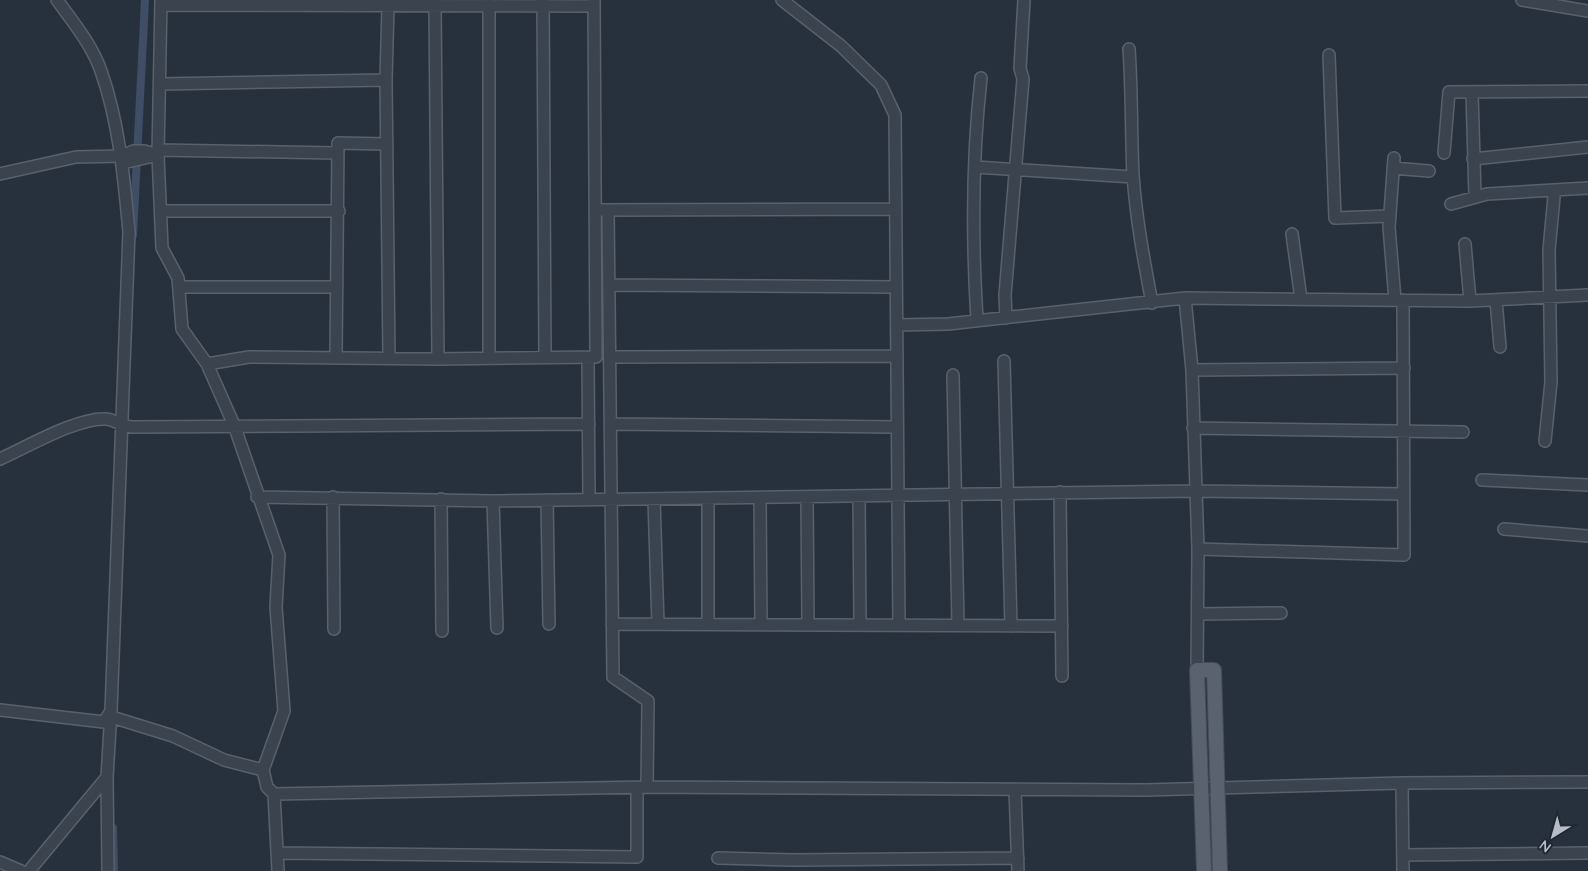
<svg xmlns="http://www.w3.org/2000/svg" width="1588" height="871" viewBox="0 0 1588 871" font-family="Quicksand,sans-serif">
<rect width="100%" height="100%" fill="#27313e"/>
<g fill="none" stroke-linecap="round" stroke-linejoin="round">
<path stroke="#3f4e65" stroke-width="8" d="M 133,235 L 145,0
M 113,828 L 114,871"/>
<g stroke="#59616c" stroke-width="14">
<path id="minor" d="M 57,0 C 73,22 92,45 101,71 C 119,122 124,178 129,232 L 111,711 L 107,777 L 108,871
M 161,0 L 158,155 L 162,248 L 178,278 L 182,329 L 207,364 L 234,425 L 279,555 L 276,607 L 284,711 L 263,770 L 267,787 L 274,794 L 278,871
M 543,0 L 545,358
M 782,0 L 841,46 L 881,85 L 895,115 L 899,625
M 1522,0 L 1588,11
M 161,5 L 594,6
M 435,5 L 438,359
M 489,5 L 489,358
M 388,6 L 386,80 L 389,358
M 1129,49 C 1132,91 1131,133 1133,175 C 1136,218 1144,261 1152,303
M 1329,55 L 1335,218 L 1390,216
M 161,84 L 386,80
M 1472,92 L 1475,196
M 158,150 L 337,153
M 1444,153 L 1449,92 L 1588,91
M 1394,158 L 1389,227 L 1395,300
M 1473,159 L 1588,147
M 123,163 L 158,155
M 975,167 L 1133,177
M 1393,168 L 1429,171
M 0,174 L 76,157 L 122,156 L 133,151 L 144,151 L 158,155
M 1451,204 L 1487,194 L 1588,188
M 601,210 L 895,209
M 608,210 L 613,677 L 648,701 L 647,787
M 161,211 L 339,211
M 1292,234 L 1301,299
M 1465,244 L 1470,301
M 610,285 L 895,287
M 179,287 L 337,287
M 1185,298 L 1192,370 L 1198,549 L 1197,670
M 1496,300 L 1500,347
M 1006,318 L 1005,295 L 1023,79 L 1020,68 L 1024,0
M 977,320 C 972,240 972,158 981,78
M 897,325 L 948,324 L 1185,298 L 1470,301 L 1588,295
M 336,357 L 338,143 L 387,144
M 610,357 L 897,356
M 588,358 L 589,500
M 1004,361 L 1011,626
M 207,364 L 249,357 L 438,359 L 596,357 L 594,0
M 1192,370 L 1404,368
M 953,375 L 958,625
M 610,424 L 897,427
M 1193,428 L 1463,432
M 1545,441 L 1551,382 L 1549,250 L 1554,197
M 0,459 C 27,447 78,417 106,419 C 114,419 120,426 132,427 L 589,424
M 1482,480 L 1588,485
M 1060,492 L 1062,676
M 859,496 L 860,625
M 257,497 L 493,501 L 1195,491 L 1404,494
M 333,497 L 334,629
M 807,497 L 808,625
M 760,498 L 761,624
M 441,499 L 442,631
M 708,499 L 708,624
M 547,500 L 549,624
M 654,500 L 658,624
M 493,501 L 497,628
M 1504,529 L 1588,536
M 1198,549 L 1404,555 L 1403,300
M 1198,614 L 1281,613
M 612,624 L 1062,626
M 0,710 L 104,722 L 111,711
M 115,718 L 173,736 L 224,760 L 263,770
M 1402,783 L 1403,871
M 1015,790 L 1018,871
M 274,794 L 647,787 L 1145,790 L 1402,783 L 1588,782
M 278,853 L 637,857 L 637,788
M 1403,855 L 1588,853
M 718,858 L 794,860 L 1018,858
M 0,862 L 21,871
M 29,871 L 107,777"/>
</g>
<g stroke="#454c57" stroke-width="16">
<path id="major" d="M 1204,871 L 1197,670 L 1214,670 L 1220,871"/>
</g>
<use href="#minor" stroke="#3b434e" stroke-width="11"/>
<use href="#major" stroke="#59626e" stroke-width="14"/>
</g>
<g transform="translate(1553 836) rotate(217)" stroke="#202833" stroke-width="4" paint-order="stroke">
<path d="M0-4L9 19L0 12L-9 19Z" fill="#b8bec9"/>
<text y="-8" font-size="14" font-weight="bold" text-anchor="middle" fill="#b8bec9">N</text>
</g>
</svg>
